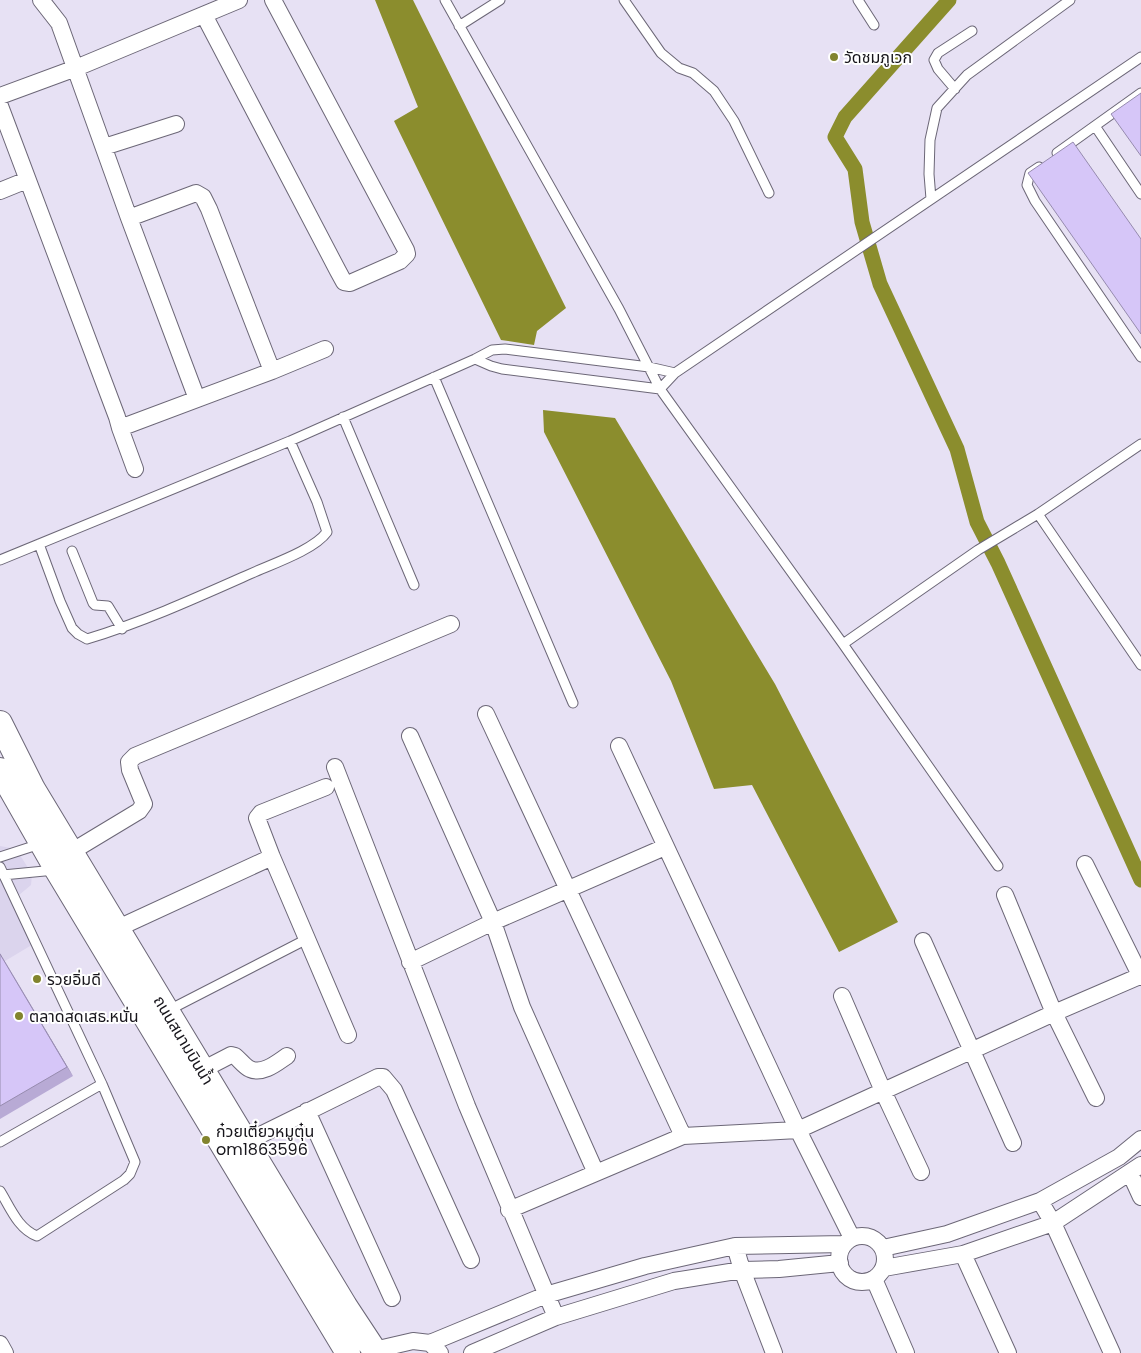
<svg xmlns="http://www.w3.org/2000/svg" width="1141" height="1353" viewBox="0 0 1141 1353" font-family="Poppins,'Noto Sans Thai',sans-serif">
<rect width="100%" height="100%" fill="#e7e1f4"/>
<path fill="#dbd4ed" d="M 0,846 L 16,849 L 32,874 L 31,885 L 13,900 L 35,943 L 0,964 Z"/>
<path fill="#8b8d2d" d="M 375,0 L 413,0 L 566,308 L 537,331 L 534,345 L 501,340 L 394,121 L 418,107 Z
M 543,410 L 615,418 L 775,684 L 898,922 L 839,952 L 752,785 L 714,789 L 671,681 L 544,432 Z"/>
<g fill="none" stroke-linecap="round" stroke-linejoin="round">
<path stroke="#8b8d2d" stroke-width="15" d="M 949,0 L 845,117 L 835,137 L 855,169 L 862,222 L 880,284 L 957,449 L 977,522 L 998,563 L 1141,880"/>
<g stroke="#6c6777" stroke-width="11">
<path id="service" d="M 445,0 L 619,309 L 660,389 L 843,644 L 998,866
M 624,0 L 661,53 L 679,68 L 693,73 L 714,91 L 734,121 L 769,193
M 858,0 L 874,25
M 459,26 L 500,0
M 955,89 L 938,69 L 934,60 L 938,53 L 972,31
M 1095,126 L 1141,194
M 1057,153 L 1141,93
M 1039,167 L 1030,173 L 1027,185 L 1035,201 L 1141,357
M 931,199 L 929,174 L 930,140 L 937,108 L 967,75 L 1070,0
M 475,359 L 491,366 L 502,369 L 660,389
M 434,377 L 573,703
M 660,389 L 675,373 L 1141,57
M 343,417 L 414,585
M 1038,514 L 1141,665
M 39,544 L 60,601 L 72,628 L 78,634 L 87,639 C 143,622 196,598 250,574 C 272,564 314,550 327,532 L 317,502 L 290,441
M 72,551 L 93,603 L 95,605 L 108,606 L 122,629
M 0,560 L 290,441 L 475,359 L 492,350 L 505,349 L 649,367 L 675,373
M 843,644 L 978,550 L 1038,514 L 1141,444
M 0,857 L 40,844
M 0,867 L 102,1084 L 0,1142
M 3,875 L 55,870
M 167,1011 L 307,939
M 0,1191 C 10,1207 18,1229 37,1236 L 124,1180 L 130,1174 L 135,1162 L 102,1084"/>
</g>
<g stroke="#6c6777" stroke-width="18">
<path id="minor" d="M 41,0 L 59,23 L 129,218 L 197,399
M 204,15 L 338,271 L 344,282 L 350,283 L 400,261 L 407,254 L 406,250 L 273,0
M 0,96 L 76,68 L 239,0
M 0,106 L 117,417 L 120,428 L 135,469
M 104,147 L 176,124
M 0,191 L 27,180
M 129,218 L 196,193 L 203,197 L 209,209 L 272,371
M 120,428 L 272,371 L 325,349
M 486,714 L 683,1136
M 410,736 L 493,922 L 522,1007 L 596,1173
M 619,746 L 798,1130 L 852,1238
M 335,767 L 467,1106 L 556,1317
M 326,787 L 261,813 L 257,818 L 272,857 L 348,1035
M 71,852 L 139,811 L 144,804 L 130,770 L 129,762 L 135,756 L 451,624
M 1085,864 L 1141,977
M 1005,895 L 1054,1013 L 1096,1098
M 116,929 L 272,857
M 923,941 L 1013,1143
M 410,962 L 493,922 L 665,847
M 842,996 L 883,1091 L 921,1172
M 202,1070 L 231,1055 L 235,1056 C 240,1060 245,1067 250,1069 C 263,1075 278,1062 287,1056
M 307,1111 L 392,1298
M 246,1142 L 378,1077 L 383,1077 L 394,1090 L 471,1260
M 1130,1173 L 1141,1197
M 1040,1201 L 1053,1223 L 1112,1353
M 509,1210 L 683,1136 L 798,1130 L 1054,1013 L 1140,976
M839 1259a23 23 0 1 1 46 0a23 23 0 1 1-46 0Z
M 735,1246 L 742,1270 L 774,1353
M 883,1248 L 947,1234 L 1040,1201 L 1119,1157 L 1141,1139
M 963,1254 L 1008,1353
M 884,1268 L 963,1254 L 1053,1223 L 1141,1165
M 874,1279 L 906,1353
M 430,1343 L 546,1295 L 645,1266 L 735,1246 L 844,1244
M 0,1344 L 5,1353
M 374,1350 L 413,1341 L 430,1343 L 440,1353
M 472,1353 L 556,1317 L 674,1281 L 742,1270 L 779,1269 L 840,1263"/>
</g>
<g stroke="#6c6777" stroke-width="26">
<path id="secondary" d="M 0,723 L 33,789 L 345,1306 L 376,1353
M 0,770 L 57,870 L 348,1353"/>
</g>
<use href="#service" stroke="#fff" stroke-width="9"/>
<use href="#minor" stroke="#fff" stroke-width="16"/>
<use href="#secondary" stroke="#fff" stroke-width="24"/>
</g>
<path fill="#b8aad5" d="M 0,953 L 73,1076 L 0,1119 Z"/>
<path fill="#968bae" d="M 0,953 L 73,1076 L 67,1067 Z"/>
<path fill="#d6c6f8" stroke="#968bae" d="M 1141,93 L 1141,156 L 1111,114 Z
M 1073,142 L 1141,239 L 1141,334 L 1028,173 Z
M 0,954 L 67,1067 L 0,1106 Z"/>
<g fill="#82842e" stroke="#fff" stroke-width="2">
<circle cx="834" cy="57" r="5"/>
<circle cx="37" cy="979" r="5"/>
<circle cx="19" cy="1016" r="5"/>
<circle cx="206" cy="1140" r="5"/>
</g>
<g text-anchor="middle" stroke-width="4" stroke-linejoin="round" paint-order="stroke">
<g font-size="16" fill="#17151b" stroke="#fff" text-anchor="start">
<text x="844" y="63">วัดชมภูเวก</text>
<text x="47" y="985">รวยอิ่มดี</text>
<text x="29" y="1022">ตลาดสดเสธ.หนั่น</text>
<text x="216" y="1137">ก๋วยเตี๋ยวหมูตุ๋น<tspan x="216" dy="18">om1863596</tspan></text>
</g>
<g font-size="16" fill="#17151b" stroke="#fff">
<text transform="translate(184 1040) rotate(59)" y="6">ถนนสนามบินน้ำ</text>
</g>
</g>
</svg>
